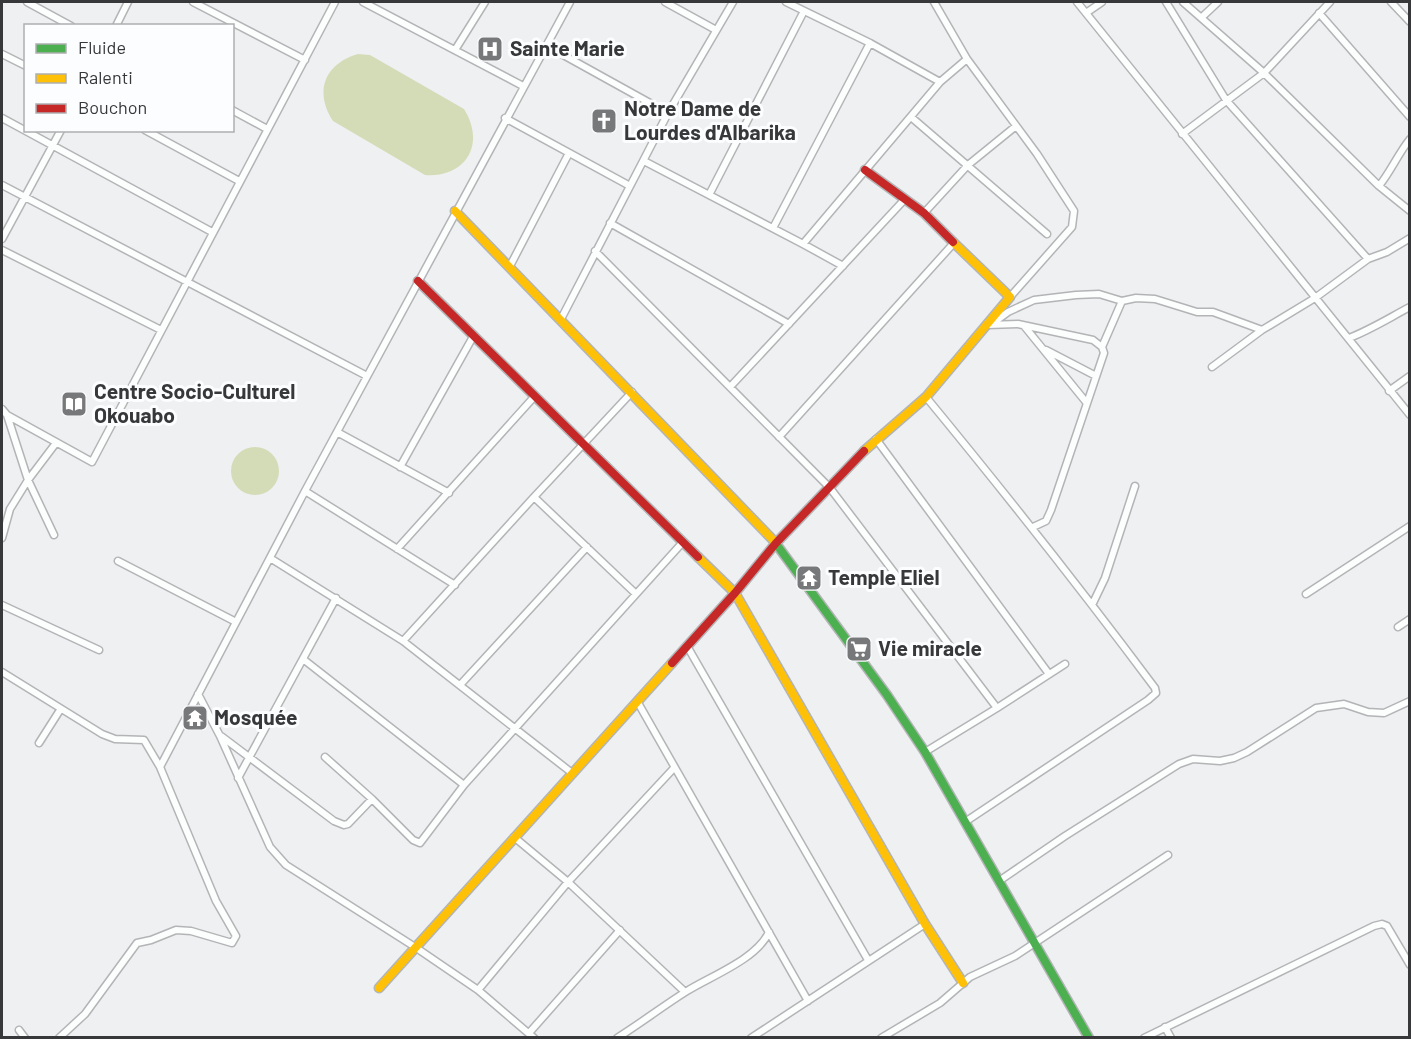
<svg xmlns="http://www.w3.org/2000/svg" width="1411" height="1039" viewBox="0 0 1411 1039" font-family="Barlow,sans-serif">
<rect width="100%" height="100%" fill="#eef0f2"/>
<path fill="#d4dcb7" d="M 358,54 L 370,55 L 464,109 C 486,144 466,178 425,175 L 333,121 C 314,92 324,64 358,54 Z
M231 471a24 24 0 1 1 48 0a24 24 0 1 1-48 0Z"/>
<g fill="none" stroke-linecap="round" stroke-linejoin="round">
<g stroke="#b3b4b6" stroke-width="9">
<path id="street" d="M 27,2 L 71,26
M 193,2 L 305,60
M 363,2 L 523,86
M 665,2 L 716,30
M 786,2 L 870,43 L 940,82 L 803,244
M 934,2 L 967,59 L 940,82
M 1077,2 L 1410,415
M 1166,2 L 1226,100 L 1368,259
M 1183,2 L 1264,73 L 1330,2
M 1391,2 L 1410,22
M 1086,13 L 1102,2
M 1319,13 L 1410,117
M 1201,18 L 1218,2
M 116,26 L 128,2
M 547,46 L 668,113
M 455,50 L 485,2
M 2,54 L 26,66
M 967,59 L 1037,154 L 1074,211 L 1072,227 L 1010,297
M 232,110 L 267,129
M 911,117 L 1047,234
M 2,118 L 212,232
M 505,118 L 630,186
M 145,130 L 239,181
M 1182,134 L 1264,73 L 1379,186 L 1410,211
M 644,161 L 803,244 L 843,266
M 2,185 L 367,376
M 1379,186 C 1391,171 1398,154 1410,139
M 709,195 L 804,11
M 924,213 L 968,165 L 1016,126
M 610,223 L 789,324
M 773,228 L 870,43
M 2,239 L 61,130
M 2,250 L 161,330
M 595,251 L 830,488 L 997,708
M 510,266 L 569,153
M 561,319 L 668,113 L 733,2
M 993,323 L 1008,312 L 1034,300 L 1076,295 L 1099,294 L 1122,301 L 1136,298 L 1155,299 L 1197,312 L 1213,312 L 1262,330
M 987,325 L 1018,324 L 1093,340 L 1102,347 L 1104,353 L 1051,510 L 1046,521 L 1033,527
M 1025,327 L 1086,402
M 1349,338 C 1370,330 1389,318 1410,307
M 1102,347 L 1122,301
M 1046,350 L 1096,376
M 1212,367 L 1262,330 L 1315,298 L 1368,259 L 1387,252 L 1410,238
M 730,387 L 905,199
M 1389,391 L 1410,376
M 926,397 C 1005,493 1081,589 1155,688 L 1156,693 L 1148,700 L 965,822
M 2,409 L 7,415 L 28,480 L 54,535
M 7,415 L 92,462 L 335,2
M 337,432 L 449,493
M 779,437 L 953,244
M 876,439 L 1049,674
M 400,467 L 474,335
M 305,491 L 455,585
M 534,497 L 632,392
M 2,538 L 10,509 L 28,480 L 56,443
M 397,549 L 534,397
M 270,558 L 403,641 L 572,773
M 118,561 L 236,622
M 1306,594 L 1410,526
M 1093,603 L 1105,578 L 1135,486
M 2,605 L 99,650
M 1398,627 L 1410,619
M 403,641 L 534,497 L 636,594
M 687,646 L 868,960
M 303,659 L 464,785
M 2,672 L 102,734 L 115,739 L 144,740 L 160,767 L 216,901 L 236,936 L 232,943 L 191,931 L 176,930 L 151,940 L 137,943 L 85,1014 L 59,1038
M 460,685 L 587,547
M 198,694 L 220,736 L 270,847 L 286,865 L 415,947 L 478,990 L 534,1038
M 637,701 L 808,1001
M 221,736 L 334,821 L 344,825 L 348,824 L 372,799
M 39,743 L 60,710
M 925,752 L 997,708 L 1065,664
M 325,757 L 372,799 L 413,840 L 420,843 L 464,785 L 683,542
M 160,767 L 305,491 L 570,2
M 238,778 L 336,598
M 514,837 L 568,882 L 685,992
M 999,881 L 1065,836 L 1179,764 L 1193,759 L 1220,761 L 1234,758 L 1247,752 L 1316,708 L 1344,704 L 1368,712 L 1384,713 L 1410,701
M 478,990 L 568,882 L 674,768
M 1165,1027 L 1171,1038
M 19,1030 L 25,1038
M 529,1033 L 620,930
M 617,1038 C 641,1023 663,1006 687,991 C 711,976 757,959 769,932
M 751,1038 L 925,924
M 881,1038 L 940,1003 L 970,977 L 1015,956 L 1168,855
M 1144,1038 L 1374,926 L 1382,924 L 1387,926 L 1410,965"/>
</g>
<g stroke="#b3b4b6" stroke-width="11">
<path id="fast" d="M 774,541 L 887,695 L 925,752 L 1089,1038"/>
</g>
<g stroke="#b3b4b6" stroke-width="11">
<path id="slow" d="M 455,211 L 774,541
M 864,451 L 926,397 L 1010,297 L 953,242
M 698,557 L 735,593 L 925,924 L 963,983
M 379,988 L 672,663"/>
</g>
<g stroke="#b3b4b6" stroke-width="11">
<path id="jam" d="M 865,170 L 924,213 L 953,242
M 418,281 L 698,557
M 672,663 L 735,593 L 776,543 L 864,451"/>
</g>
<use href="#street" stroke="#fcfdfd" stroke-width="6"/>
<use href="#fast" stroke="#4caf50" stroke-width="8"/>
<use href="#slow" stroke="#ffc107" stroke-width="8"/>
<use href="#jam" stroke="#c62828" stroke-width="8"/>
</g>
<defs>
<g id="hospital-square" transform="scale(1.35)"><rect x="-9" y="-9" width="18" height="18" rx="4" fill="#77787a" stroke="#fbfdff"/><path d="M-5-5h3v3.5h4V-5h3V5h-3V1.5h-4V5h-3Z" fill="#fff"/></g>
<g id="church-square" transform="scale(1.35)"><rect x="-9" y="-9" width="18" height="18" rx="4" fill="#77787a" stroke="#fbfdff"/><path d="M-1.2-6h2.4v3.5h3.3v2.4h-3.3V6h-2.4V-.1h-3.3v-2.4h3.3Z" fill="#fff"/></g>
<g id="library-square" transform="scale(1.35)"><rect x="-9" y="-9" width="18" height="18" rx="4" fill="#77787a" stroke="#fbfdff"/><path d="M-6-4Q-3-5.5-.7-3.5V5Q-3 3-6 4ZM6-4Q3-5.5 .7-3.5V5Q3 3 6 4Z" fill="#fff"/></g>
<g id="temple-square" transform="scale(1.35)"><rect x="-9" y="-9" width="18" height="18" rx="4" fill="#77787a" stroke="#fbfdff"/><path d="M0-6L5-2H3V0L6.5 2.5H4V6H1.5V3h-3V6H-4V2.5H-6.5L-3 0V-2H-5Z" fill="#fff"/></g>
<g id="supermarket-square" transform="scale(1.35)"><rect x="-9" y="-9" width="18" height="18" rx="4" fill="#77787a" stroke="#fbfdff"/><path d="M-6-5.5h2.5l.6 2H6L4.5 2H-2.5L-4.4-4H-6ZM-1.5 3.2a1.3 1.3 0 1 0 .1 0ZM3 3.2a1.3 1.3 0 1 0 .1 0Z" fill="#fff"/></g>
</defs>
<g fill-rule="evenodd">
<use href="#hospital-square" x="490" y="49"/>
<use href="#church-square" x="604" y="121"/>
<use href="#library-square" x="74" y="404"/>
<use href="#temple-square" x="809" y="578"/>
<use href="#supermarket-square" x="859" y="649"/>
<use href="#temple-square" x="195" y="718"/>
</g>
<g text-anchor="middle" stroke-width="6" stroke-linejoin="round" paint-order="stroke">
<g font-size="21" font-weight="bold" fill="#37383a" stroke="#fbfdff" text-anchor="start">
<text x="510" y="56">Sainte Marie</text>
<text x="624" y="116">Notre Dame de<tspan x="624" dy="24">Lourdes d'Albarika</tspan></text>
<text x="94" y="399">Centre Socio-Culturel<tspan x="94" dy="24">Okouabo</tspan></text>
<text x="828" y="585">Temple Eliel</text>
<text x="878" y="656">Vie miracle</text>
<text x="214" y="725">Mosquée</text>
</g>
</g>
<rect width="1411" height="1039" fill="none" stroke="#37383a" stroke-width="6"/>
<rect x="24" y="24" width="210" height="108" fill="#fbfdff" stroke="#adaeb0" stroke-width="1.5"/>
<rect x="36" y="44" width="30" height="9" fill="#4caf50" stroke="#adaeb0" stroke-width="1.5"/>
<text x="78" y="54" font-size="18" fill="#37383a">Fluide</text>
<rect x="36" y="74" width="30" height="9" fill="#ffc107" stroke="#adaeb0" stroke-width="1.5"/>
<text x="78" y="84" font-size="18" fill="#37383a">Ralenti</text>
<rect x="36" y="104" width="30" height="9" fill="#c62828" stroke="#adaeb0" stroke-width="1.5"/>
<text x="78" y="114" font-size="18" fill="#37383a">Bouchon</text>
</svg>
